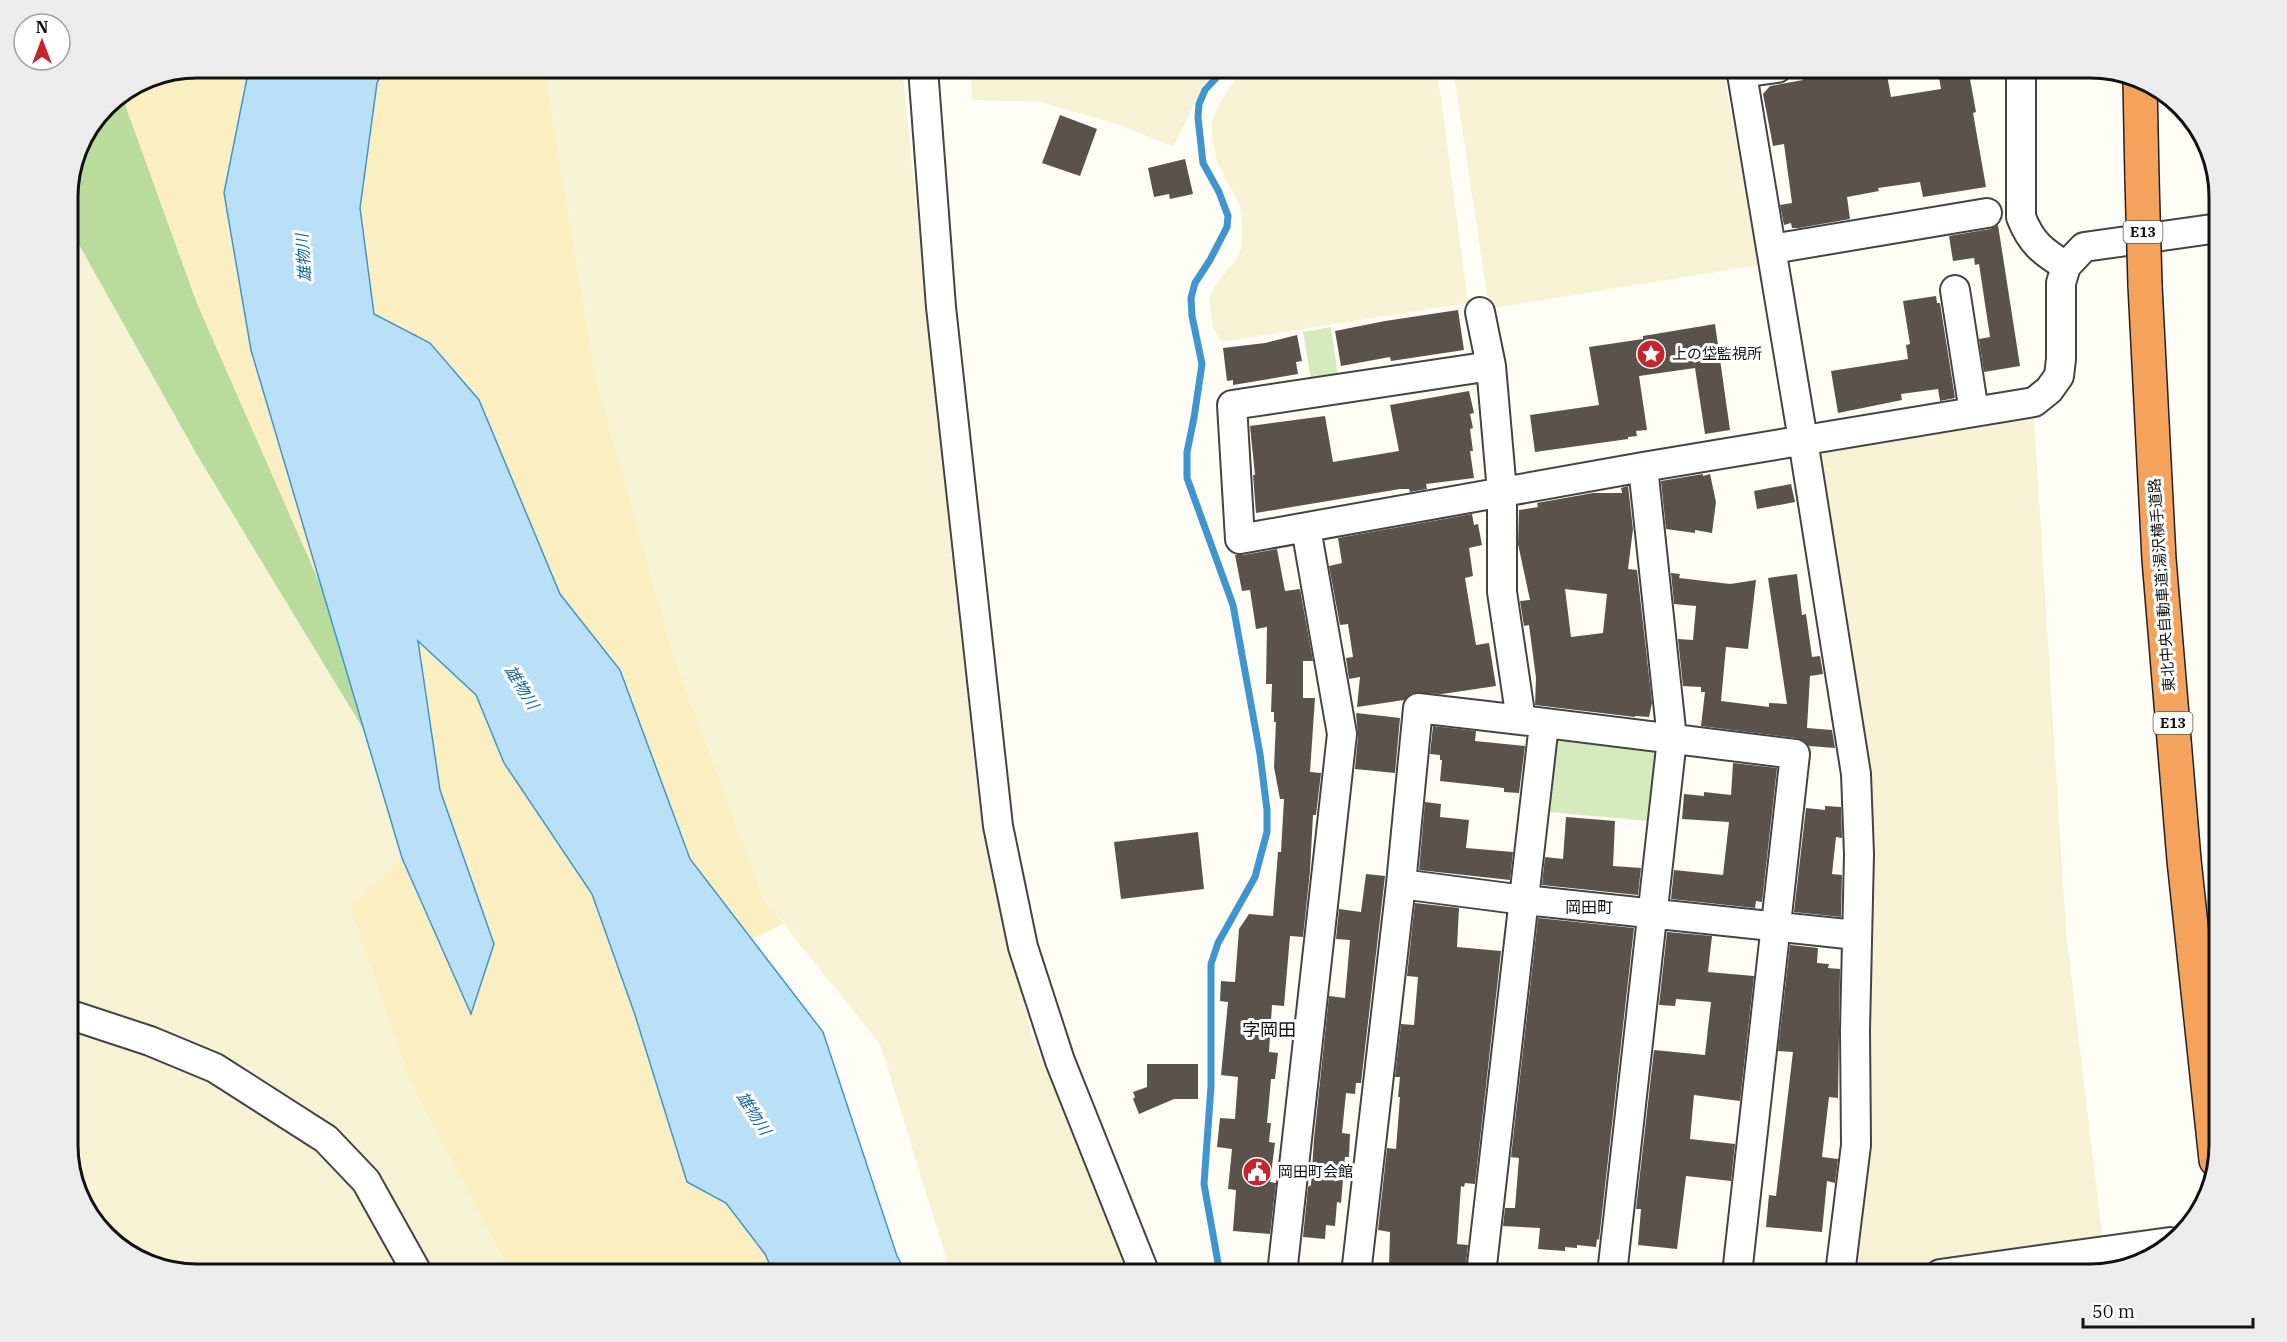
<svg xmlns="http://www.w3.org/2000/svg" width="2287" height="1342" viewBox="0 0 2287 1342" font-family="'IBM Plex Serif','Noto Sans JP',serif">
<rect width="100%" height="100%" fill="#fffdf5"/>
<path fill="#f6f3d4" d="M 544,68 L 902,68 L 979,804 L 1031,1034 L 1132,1274 L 951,1274 L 880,1044 L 764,900 L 673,654 L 596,379 Z
M 971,68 L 1212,68 L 1173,147 L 1123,126 L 1041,102 L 972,100 Z
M 1243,68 L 1437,68 L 1468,303 L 1221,342 L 1213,327 L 1209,300 L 1214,286 L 1238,257 L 1242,246 L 1242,228 L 1240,206 L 1218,164 L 1212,142 L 1212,119 L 1219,104 Z
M 1453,68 L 1723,68 L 1758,265 L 1489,309 Z
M 68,225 L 197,455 L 365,732 L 402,858 L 349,906 L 411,1083 L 511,1274 L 197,1274 L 132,1257 L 89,1217 L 68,1153 Z
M 2034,417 L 2066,931 L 2103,1243 L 1889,1273 L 1862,1268 L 1858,1264 L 1857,1254 L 1868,1131 L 1870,830 L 1818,451 Z"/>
<path fill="#d5ebbd" d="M 1331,327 L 1338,376 L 1311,380 L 1303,332 Z
M 1544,724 L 1672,739 L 1661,822 L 1535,811 Z"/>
<path fill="#b9dc9c" d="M 125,92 L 126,107 L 197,303 L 321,586 L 365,732 L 197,455 L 68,225 L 68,188 L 77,147 L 106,105 Z"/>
<path fill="#fbeec1" d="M 197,68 L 249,68 L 224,193 L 251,350 L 321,586 L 197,303 L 126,107 L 125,92 L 148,77 Z
M 384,68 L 544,68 L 596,379 L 673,654 L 764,900 L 783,924 L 752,939 L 690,859 L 620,670 L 560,594 L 523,505 L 374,315 L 360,208 L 377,83 Z
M 418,641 L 476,695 L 504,763 L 592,894 L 635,1015 L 687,1182 L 726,1203 L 765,1254 L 774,1274 L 511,1274 L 411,1083 L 349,906 L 402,858 L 469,1008 L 494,944 L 440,790 Z"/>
<path fill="#b9e0f7" stroke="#3f96cf" stroke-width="1.5" d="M 249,68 L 384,68 L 377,83 L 360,208 L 374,314 L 430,343 L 479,400 L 560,594 L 620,670 L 690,859 L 823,1032 L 897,1256 L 907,1274 L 774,1274 L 765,1254 L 726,1203 L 687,1182 L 635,1015 L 592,894 L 504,763 L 476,695 L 418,641 L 440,790 L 494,944 L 471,1014 L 402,858 L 251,350 L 224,193 Z"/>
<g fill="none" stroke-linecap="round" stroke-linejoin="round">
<path stroke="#3f96cf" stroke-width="7" d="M 1220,1274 L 1204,1184 L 1211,1086 L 1211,964 L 1218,943 L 1255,877 L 1267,832 L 1267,810 L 1260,754 L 1233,605 L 1187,478 L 1187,452 L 1194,418 L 1202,364 L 1192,316 L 1191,298 L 1195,283 L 1210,260 L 1227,227 L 1228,216 L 1219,192 L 1203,163 L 1198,118 L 1199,104 L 1205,90 L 1217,77 L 1222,68"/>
</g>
<path fill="#5a524d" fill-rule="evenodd" d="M 1861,68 L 1863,79 L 1887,75 L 1891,97 L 1941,89 L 1939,77 L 1944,76 L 1942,68 L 1968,68 L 1976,112 L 1973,113 L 1986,187 L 1923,197 L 1920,182 L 1878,188 L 1879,191 L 1847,197 L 1850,219 L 1799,228 L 1792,228 L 1791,223 L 1784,225 L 1780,205 L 1792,203 L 1784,144 L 1773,146 L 1763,94 L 1770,86 L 1803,80 L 1802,77 Z
M 1060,115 L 1097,129 L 1080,176 L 1042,163 Z
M 1185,159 L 1193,194 L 1170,199 L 1169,194 L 1154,197 L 1148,168 Z
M 1998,225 L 2020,366 L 1984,372 L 1979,339 L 1990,337 L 1979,264 L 1975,265 L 1974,258 L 1953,261 L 1949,236 L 1990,229 Z
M 1936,296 L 1937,303 L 1940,303 L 1955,398 L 1940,401 L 1938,389 L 1901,394 L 1902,400 L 1838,413 L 1831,371 L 1908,359 L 1906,345 L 1910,344 L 1903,301 Z
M 1458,310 L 1464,350 L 1391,361 L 1390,357 L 1341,366 L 1335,331 L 1385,321 Z
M 1715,324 L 1730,430 L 1705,434 L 1695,368 L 1639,376 L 1647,430 L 1636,431 L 1637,436 L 1628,437 L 1628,439 L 1535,452 L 1530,415 L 1599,405 L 1589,347 L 1643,339 L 1643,336 Z
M 1297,335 L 1302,361 L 1296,362 L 1298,374 L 1233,385 L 1233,380 L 1227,381 L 1223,348 L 1265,343 Z
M 1469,391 L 1474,413 L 1470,414 L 1473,428 L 1470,429 L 1473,451 L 1470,451 L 1474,478 L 1426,484 L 1427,489 L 1410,492 L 1409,489 L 1400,489 L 1256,513 L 1253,475 L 1255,475 L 1250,426 L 1325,416 L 1333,462 L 1399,451 L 1390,405 Z
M 1703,474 L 1703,476 L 1710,474 L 1716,502 L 1712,533 L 1695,530 L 1695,533 L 1666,529 L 1661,481 Z
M 1791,484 L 1795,502 L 1757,509 L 1754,491 Z
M 1628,486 L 1633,529 L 1628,569 L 1637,570 L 1652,703 L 1649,717 L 1635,716 L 1635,717 L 1535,705 L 1536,678 L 1529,625 L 1524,626 L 1520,601 L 1530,600 L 1518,544 L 1519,510 L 1538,507 L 1537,503 L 1593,493 L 1622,493 L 1621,488 ZM 1565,589 L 1607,594 L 1603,633 L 1571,637 Z
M 1472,514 L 1474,525 L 1478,524 L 1482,545 L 1469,548 L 1473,576 L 1465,578 L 1476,645 L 1489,643 L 1496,686 L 1442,694 L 1412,693 L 1404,700 L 1357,707 L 1360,677 L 1349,679 L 1346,658 L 1353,657 L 1348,624 L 1340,625 L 1329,566 L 1342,563 L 1338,538 Z
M 1277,549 L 1285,591 L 1300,589 L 1313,661 L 1303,661 L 1303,698 L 1315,698 L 1310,772 L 1321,773 L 1316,815 L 1313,815 L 1310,871 L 1303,937 L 1290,936 L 1284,1006 L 1272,1005 L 1269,1052 L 1278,1053 L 1275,1079 L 1271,1079 L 1267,1123 L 1271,1123 L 1269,1142 L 1275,1143 L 1270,1182 L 1276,1183 L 1270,1234 L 1233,1231 L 1236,1190 L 1228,1189 L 1232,1149 L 1217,1147 L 1220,1118 L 1235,1119 L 1238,1077 L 1221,1075 L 1228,1002 L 1220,1001 L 1221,981 L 1235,982 L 1239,929 L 1249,914 L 1273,916 L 1278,852 L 1281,852 L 1284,799 L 1280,799 L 1274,767 L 1276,722 L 1274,722 L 1274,712 L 1271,712 L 1272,684 L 1266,684 L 1267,627 L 1256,629 L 1250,590 L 1242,591 L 1235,555 L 1243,555 Z
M 1671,573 L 1680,574 L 1679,578 L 1730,584 L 1756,580 L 1748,649 L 1726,647 L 1721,701 L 1769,707 L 1769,703 L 1787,704 L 1768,578 L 1797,574 L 1802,615 L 1806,614 L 1812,657 L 1820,656 L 1823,674 L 1810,676 L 1807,728 L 1832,730 L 1835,748 L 1809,746 L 1804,741 L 1797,738 L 1701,726 L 1705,692 L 1701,692 L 1701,687 L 1683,686 L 1678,639 L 1693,640 L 1696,606 L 1674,604 Z
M 1356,713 L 1400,718 L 1395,773 L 1355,769 L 1358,736 Z
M 1433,726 L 1476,731 L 1475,741 L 1525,746 L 1519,793 L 1504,792 L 1504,788 L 1440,781 L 1442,760 L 1440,760 L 1440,755 L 1430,754 Z
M 1733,763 L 1777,768 L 1762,902 L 1756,901 L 1755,908 L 1671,899 L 1674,870 L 1723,875 L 1729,822 L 1682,819 L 1684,794 L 1704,796 L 1704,792 L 1731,795 Z
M 1425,802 L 1441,804 L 1440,817 L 1469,820 L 1466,848 L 1513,852 L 1510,880 L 1419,870 Z
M 1825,806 L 1841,807 L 1842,838 L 1836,837 L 1832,874 L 1842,875 L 1841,917 L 1794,912 L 1806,808 L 1825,810 Z
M 1566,817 L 1615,821 L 1613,866 L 1641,868 L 1638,895 L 1542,885 L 1545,857 L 1563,859 Z
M 1198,832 L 1204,889 L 1121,899 L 1114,842 Z
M 1366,874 L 1385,876 L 1361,1083 L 1356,1083 L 1355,1094 L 1346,1093 L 1342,1133 L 1350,1134 L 1349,1157 L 1345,1157 L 1341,1203 L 1337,1202 L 1335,1226 L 1326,1225 L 1325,1239 L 1303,1237 L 1308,1187 L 1311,1185 L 1314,1139 L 1329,996 L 1345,998 L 1350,940 L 1336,939 L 1339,909 L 1361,912 Z
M 1415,903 L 1459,908 L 1457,947 L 1501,951 L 1475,1184 L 1465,1183 L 1464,1187 L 1461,1186 L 1457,1244 L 1468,1245 L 1465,1274 L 1426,1274 L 1427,1269 L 1389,1267 L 1390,1232 L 1378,1230 L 1387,1148 L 1396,1149 L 1400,1097 L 1398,1097 L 1400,1077 L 1395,1077 L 1401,1024 L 1414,1025 L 1418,977 L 1407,976 Z
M 1538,918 L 1634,928 L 1599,1240 L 1597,1239 L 1596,1247 L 1577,1245 L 1577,1248 L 1565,1247 L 1565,1251 L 1538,1249 L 1540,1228 L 1503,1226 L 1505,1208 L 1515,1208 L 1519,1158 L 1511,1157 Z
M 1667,932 L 1712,936 L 1708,972 L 1754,976 L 1740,1101 L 1694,1095 L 1690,1139 L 1735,1144 L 1731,1181 L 1686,1176 L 1677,1249 L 1638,1245 L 1641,1209 L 1636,1209 L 1654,1050 L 1705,1055 L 1711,1002 L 1676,999 L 1675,1006 L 1659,1005 Z
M 1790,945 L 1818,948 L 1817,963 L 1829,964 L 1828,968 L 1840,969 L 1838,1098 L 1829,1097 L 1822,1157 L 1838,1159 L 1835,1183 L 1827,1181 L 1822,1232 L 1766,1227 L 1769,1195 L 1776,1196 L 1793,1052 L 1778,1051 Z
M 1147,1064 L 1198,1064 L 1198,1099 L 1174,1099 L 1139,1114 L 1133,1099 L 1135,1097 L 1133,1092 L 1147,1087 Z"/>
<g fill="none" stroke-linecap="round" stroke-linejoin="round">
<g stroke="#444" stroke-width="32">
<path id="minor" d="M 923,68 L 941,307 L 998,826 L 1023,947 L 1060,1061 L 1145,1274
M 1741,68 L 1803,440 L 1856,774 L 1859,854 L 1855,1030 L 1856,1145 L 1840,1274
M 2021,68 L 2021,217 C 2031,243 2043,252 2066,266
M 1741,73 L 1777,68
M 1772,249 L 1987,213
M 1955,290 L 1974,412
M 1491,366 L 1232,405 L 1240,539 L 1643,467 L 2034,402 L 2049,390 L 2059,376 L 2061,359 L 2061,283 L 2066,266 L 2084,247 L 2219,228
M 1521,720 L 1795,754 L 1737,1274
M 1401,884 L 1524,900 L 1856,935
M 68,1014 L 150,1041 L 215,1068 L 326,1139 L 366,1181 L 418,1274
M 1282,1274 L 1342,734 L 1306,528
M 1356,1274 L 1401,884 L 1418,708 L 1521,720 L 1502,592 L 1502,492 L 1491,366 L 1480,312
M 1481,1274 L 1544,724
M 1612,1274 L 1672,739 L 1643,467
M 1940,1274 L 2170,1242"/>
</g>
<g stroke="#222" stroke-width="36">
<path id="highway" d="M 2140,81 L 2142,179
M 2145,285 L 2159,559 L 2184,860 L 2216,1160"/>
</g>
<use href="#minor" stroke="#fff" stroke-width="28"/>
<use href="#highway" stroke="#f5a25d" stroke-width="33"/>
<g stroke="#222" stroke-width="36" stroke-linecap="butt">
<path id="highway-bridge" d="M 2142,179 L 2145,285"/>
</g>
<use href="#highway-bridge" stroke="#f5a25d" stroke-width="33"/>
</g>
<defs>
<g id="sight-disc" transform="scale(1.5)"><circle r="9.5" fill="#c4262e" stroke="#fff"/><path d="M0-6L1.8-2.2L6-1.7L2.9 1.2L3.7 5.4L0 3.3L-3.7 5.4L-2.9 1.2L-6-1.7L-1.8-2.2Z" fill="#fff"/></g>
<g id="civic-disc" transform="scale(1.5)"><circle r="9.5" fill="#c4262e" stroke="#fff"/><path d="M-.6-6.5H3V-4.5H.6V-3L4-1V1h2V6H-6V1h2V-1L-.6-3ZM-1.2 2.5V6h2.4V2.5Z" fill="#fff"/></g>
</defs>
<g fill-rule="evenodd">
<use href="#sight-disc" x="1651" y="354"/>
<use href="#civic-disc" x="1257" y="1172"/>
</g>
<g text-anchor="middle" stroke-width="6" stroke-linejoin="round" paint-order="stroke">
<g fill="#fff" stroke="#585858" stroke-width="1.5">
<rect x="2123.5" y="221" width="39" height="22" rx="4.5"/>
<rect x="2153.5" y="712" width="39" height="22" rx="4.5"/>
</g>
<g font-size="14" font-weight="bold" fill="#111">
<text x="2143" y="237">E13</text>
<text x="2173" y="728">E13</text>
</g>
<g font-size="15" fill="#111" stroke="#fff" text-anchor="start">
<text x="1672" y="359">上の垈監視所</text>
<text x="1278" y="1177">岡田町会館</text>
</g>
<g font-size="15" fill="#111" stroke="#fff">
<text transform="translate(2162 585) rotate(-94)" y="5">東北中央自動車道;湯沢横手道路</text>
</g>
<g font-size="16" font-style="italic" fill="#1768a6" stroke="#fff">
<text transform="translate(303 258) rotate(-94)" y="6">雄物川</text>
<text transform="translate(522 687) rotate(58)" y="6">雄物川</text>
<text transform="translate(754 1113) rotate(57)" y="6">雄物川</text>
</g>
<g font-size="16" fill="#111" stroke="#fff">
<text x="1589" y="913">岡田町</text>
</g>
<g font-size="18" fill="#111" stroke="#fff">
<text x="1269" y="1036">字岡田</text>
</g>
</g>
<path d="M0 0H2287V1342H0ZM197 78H2090A119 119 0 0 1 2209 197V1145A119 119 0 0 1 2090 1264H197A119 119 0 0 1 78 1145V197A119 119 0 0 1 197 78Z" fill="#ececec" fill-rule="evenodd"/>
<path fill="none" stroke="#111" stroke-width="3" d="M197 78H2090A119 119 0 0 1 2209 197V1145A119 119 0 0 1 2090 1264H197A119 119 0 0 1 78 1145V197A119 119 0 0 1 197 78Z"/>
<g transform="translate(42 42)"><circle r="28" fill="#ffffff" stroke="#a0a0a0" stroke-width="1.5"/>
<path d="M0-4.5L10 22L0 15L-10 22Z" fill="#c4262e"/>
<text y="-9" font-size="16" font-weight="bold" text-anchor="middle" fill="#111111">N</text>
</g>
<path d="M2083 1318v9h170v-9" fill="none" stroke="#111111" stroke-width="3"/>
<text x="2092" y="1318" font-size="18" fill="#111111" stroke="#ffffff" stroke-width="4.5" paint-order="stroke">50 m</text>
</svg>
